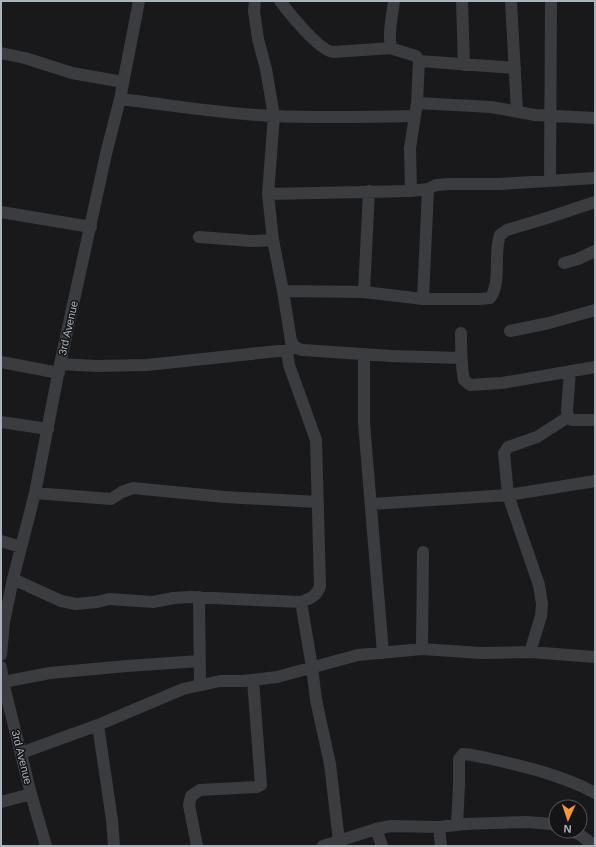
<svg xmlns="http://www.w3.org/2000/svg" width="596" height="847" viewBox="0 0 596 847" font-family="Helvetica,sans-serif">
<rect width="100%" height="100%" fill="#19191b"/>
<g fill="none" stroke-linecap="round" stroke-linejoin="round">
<path stroke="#3a3c40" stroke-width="12" d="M 255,1 L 254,11 L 258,39 L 266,69 L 274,116 L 268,194 L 273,240 L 283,291 L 291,341 C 294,347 297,349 303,350 L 391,356 L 461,358
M 280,1 C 289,13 320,52 334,52 L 392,48
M 394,1 C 393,11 386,42 393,49 L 416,56 L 419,61 L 417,103 L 410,148 L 411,191
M 462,1 L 464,65
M 511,1 L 517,111
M 1,53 L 25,58 L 72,73 L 123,82
M 419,61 L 515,68
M 120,99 C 171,105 223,114 274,116 C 321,118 368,117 415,116
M 417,103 L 491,107 L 535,115 L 595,118
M 550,180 L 551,1
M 268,194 L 411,191 L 428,189 L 436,185 L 449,184 L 500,184 L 595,178
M 1,212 L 91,227
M 199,237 L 252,241 L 273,240
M 564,263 L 578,259 L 595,251
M 283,291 L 364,292 L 423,299 L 479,299 L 490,298 C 502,282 493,253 500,235 L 507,230 L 550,217 L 595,202
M 364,292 L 369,191
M 423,299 L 428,189
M 510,331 L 549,323 L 595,310
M 461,333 C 461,349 461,365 464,380 L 470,385 L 502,383 L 595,367
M 287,351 L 289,365 L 316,440 L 320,586 C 317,596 311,598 301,602 L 312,667 L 316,700 L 330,764 L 339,841
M 364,354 L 364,423 L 383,653
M 1,362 L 59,373
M 60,364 L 96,366 L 147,365 L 278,351 L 287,351 L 292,347
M 570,371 L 567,410 L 568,417 L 572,420 L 595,420
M 1,422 L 48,429
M 35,493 L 111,499 L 122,492 L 133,488 L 225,497 L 318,502
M 372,504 L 508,495 L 595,481
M 1,541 L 21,547
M 13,579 L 61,601 L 76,604 L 97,602 L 109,599 L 153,602 L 174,598 L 190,597 L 301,602
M 199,597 L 200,685
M 422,649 L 423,552
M 530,652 L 541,616 L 542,604 L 539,585 L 508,495 L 504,453 L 508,447 L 537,437 L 568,417
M 1,655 L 4,622 L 13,579 L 35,493 L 60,364 L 106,154 L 120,99 L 139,1
M 1,667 L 3,682 L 31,794 L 46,846
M 3,682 L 50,673 L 127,666 L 200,661
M 98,725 L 112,820 L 114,846
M 21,753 L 98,725 L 183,689 L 220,681 L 243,681 L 277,677 L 358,655 L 422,649 L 481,653 L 530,652 L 595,657
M 1,802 L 31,794
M 457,825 L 459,785 L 459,759 L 463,754 C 471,754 479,757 487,758 C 523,766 562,775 595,793
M 439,827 L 441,846
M 376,829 L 382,846
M 570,831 L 579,834 L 595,846
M 197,846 L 189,805 L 191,796 L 200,790 L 257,787 L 261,785 L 253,680
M 323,846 L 376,829 L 391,826 L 439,827 L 465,824 L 527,822 L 551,824 L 556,826"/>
</g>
<g text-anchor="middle" stroke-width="3" stroke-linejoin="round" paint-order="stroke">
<g font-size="11" fill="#abb3bb" stroke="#141416">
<text transform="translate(68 328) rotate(-77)" y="4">3rd Avenue</text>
<text transform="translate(22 757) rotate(76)" y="4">3rd Avenue</text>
</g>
</g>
<rect width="596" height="847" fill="none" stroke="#abb3bb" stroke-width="4"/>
<g transform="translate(568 819) rotate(183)"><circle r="19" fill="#141416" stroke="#505458"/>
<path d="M0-3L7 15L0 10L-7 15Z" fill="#f59737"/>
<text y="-6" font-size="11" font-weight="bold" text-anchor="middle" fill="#abb3bb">N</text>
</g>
</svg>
